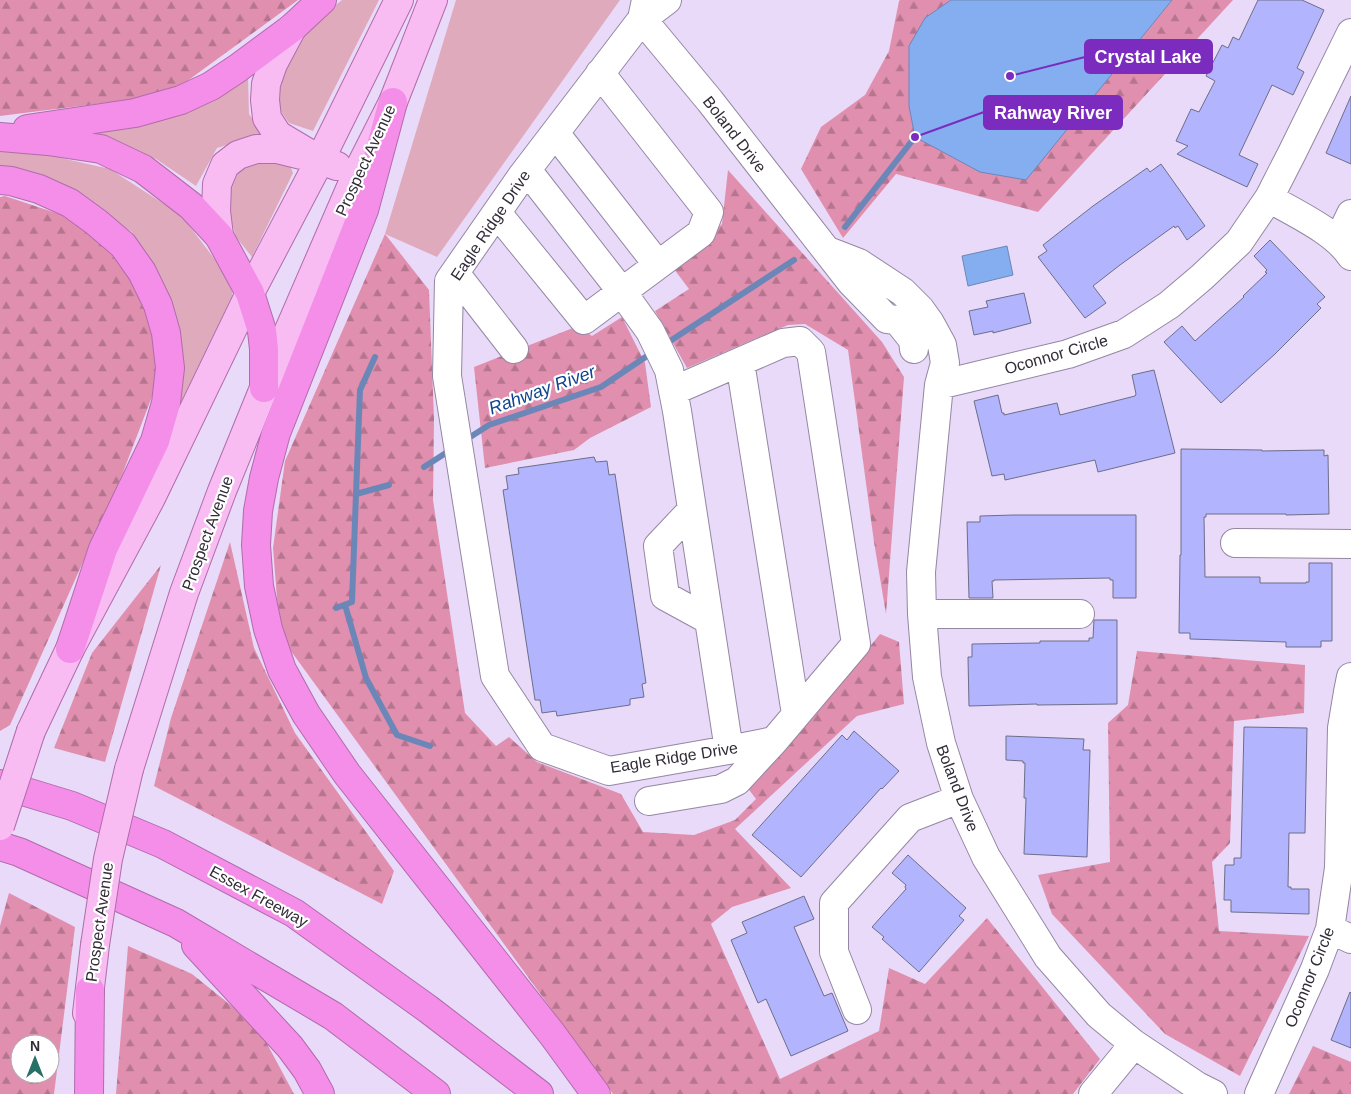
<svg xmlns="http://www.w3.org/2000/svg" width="1351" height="1094" viewBox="0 0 1351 1094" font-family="Helvetica,sans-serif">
<defs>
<pattern id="forest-firs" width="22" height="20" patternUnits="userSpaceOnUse" patternTransform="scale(1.25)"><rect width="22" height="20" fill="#e08faf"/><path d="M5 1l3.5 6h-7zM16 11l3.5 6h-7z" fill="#b6758f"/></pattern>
</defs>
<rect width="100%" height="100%" fill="#e8daf8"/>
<path fill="#e0aabd" d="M 342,0 L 379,0 L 313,131 L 289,123 L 272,98 L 283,66 L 305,29 Z
M 456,0 L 620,0 L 437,257 L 385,234 Z
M 248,76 L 249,114 L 263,134 L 217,148 L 196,186 L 156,159 L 86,133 Z
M 26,150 L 110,169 L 181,215 L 233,283 L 232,296 L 178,408 L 176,315 L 132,232 L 50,178 L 0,171 L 0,151 Z
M 268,159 L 288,160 L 293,173 L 252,257 L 236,237 L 225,201 L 237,170 Z"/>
<path fill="url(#forest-firs)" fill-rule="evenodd" d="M 0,0 L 298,0 L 168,95 L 0,116 Z
M 900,0 L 951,0 L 925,18 L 1025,180 L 1172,0 L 1233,0 L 1038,212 L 896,174 L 843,238 L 801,169 L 821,127 L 865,95 L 889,51 L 899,1 Z
M 728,170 L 882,342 L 904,377 L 886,614 L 874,542 L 848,350 L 805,324 L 788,325 L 687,368 L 655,311 L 689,289 L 674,269 L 722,224 Z
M 5,196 L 80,221 L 142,284 L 161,373 L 122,475 L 10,725 L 0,731 L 0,197 Z
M 385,234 L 429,290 L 434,419 L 433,500 L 465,713 L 496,746 L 509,737 L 537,762 L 621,794 L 643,832 L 694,835 L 735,820 L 756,799 L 747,787 L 838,686 L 880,634 L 899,642 L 904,704 L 857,716 L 735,829 L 791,888 L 732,907 L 711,924 L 780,1079 L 879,1031 L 889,968 L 925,984 L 987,918 L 1100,1059 L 1073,1094 L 613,1094 L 280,636 L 273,548 L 285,461 Z
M 622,317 L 645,363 L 651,407 L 590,438 L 574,450 L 485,468 L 474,367 L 578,326 L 592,336 Z
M 230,542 L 254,648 L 295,733 L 394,871 L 382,904 L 154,786 L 171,718 Z
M 161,565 L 105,762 L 54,748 L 92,653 Z
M 1137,651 L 1305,665 L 1304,713 L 1234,721 L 1230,843 L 1212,862 L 1219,931 L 1309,936 L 1240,1076 L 1165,1034 L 1052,914 L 1038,875 L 1110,862 L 1108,723 L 1128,705 Z
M 9,893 L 75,927 L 54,1094 L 0,1094 L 0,926 ZM 20,1044 L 50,1044 L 50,1074 L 20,1074 Z
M 128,946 L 192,974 L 258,1027 L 294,1094 L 116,1094 Z
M 1313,1046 L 1351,1062 L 1351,1094 L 1289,1094 Z"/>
<path fill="#84aeef" stroke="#6b87b8" d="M 951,0 L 1172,0 L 1026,180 L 980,172 L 915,137 L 909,106 L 909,46 L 925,18 Z
M 1007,246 L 1013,275 L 968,286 L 962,256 Z"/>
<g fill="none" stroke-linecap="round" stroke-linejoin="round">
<path stroke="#6b87b8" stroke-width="6" d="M 845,227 L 915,137
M 664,345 L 794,260
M 464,441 L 489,425 L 601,387 L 653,352
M 424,467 L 452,449
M 356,494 L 360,390 L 375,357
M 345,605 L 366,678 L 397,735 L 430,746
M 336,608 L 352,602 L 356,494 L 389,485"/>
</g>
<path fill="#b2b4fe" stroke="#6d6e8a" d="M 1258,0 L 1302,0 L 1324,10 L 1297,68 L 1304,72 L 1293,95 L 1272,85 L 1239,155 L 1258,164 L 1247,187 L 1177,154 L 1188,146 L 1176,141 L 1191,109 L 1199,112 L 1215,81 L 1206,76 L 1222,45 L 1228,48 L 1233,37 L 1239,40 Z
M 1351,96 L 1351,164 L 1326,153 Z
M 1161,164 L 1205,226 L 1187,240 L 1178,226 L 1175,228 L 1174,226 L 1120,265 L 1093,286 L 1106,303 L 1085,318 L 1038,257 L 1047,251 L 1043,245 L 1093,206 L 1147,168 L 1150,172 Z
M 1270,240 L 1325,297 L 1317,304 L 1321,308 L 1275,354 L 1221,403 L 1164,342 L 1182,326 L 1195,341 L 1244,297 L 1243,296 L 1267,273 L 1265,272 L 1267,270 L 1254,256 Z
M 1024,293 L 1031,323 L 993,333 L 993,331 L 974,335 L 969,311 L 988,307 L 986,301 Z
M 1154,370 L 1175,453 L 1098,472 L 1095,460 L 1005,480 L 1004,474 L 992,476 L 974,401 L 998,395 L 1002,413 L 1004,413 L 1004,415 L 1057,403 L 1060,415 L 1135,396 L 1136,394 L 1132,375 Z
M 1181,449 L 1262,450 L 1262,451 L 1324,450 L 1324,456 L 1328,455 L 1329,514 L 1286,515 L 1286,514 L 1206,514 L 1206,517 L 1204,517 L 1205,577 L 1260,577 L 1260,583 L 1306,583 L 1306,582 L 1309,582 L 1309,563 L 1332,563 L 1332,641 L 1321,641 L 1321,647 L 1286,647 L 1286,642 L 1190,639 L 1190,633 L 1179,633 L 1180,555 L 1181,555 Z
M 594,457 L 596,462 L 607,461 L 609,475 L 615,474 L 646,683 L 642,684 L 644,697 L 630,699 L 630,705 L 557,716 L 556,711 L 542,713 L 540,700 L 535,700 L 503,490 L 508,489 L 506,476 L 519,474 L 518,468 Z
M 1014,515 L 1136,515 L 1136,598 L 1113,598 L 1113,580 L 1110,580 L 1110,578 L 994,580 L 994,581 L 992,581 L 993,598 L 969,598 L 967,522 L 980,522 L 980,516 Z
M 1094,620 L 1117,620 L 1117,704 L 1037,705 L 1037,704 L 969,706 L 968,657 L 972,657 L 972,644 L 1040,643 L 1040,641 L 1089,641 L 1089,638 L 1093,638 Z
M 1244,727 L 1307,728 L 1305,833 L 1289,833 L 1288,887 L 1291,887 L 1291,889 L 1309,889 L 1309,914 L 1231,912 L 1231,900 L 1224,900 L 1225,865 L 1234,865 L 1234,858 L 1241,858 Z
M 854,731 L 899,771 L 882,789 L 881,788 L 801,877 L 752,835 L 842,735 L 847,740 Z
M 1006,736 L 1084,739 L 1083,750 L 1090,750 L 1087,857 L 1024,854 L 1026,798 L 1024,798 L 1025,763 L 1023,763 L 1023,761 L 1006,760 Z
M 908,855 L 966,908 L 959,916 L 964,920 L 919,972 L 882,939 L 884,937 L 872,927 L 906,889 L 905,887 L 906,885 L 892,873 Z
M 804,896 L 814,919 L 794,927 L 824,996 L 832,993 L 848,1031 L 791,1056 L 766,999 L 758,1003 L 731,940 L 747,933 L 742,922 Z
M 1350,992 L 1351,993 L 1351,1048 L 1331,1040 Z"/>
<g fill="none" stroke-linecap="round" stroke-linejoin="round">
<g stroke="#9487a3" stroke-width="30">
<path id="minor" d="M 646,0 L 642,19 L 667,0
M 555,133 L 658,265
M 527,170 L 622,292 L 650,331 L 669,370 L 677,411 L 729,750
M 1269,198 C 1294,213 1335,231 1351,256
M 497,213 L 584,320 L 701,233 L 709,212 L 600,73
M 1338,241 L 1351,214
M 828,251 L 859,263 L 903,292 L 920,309 L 930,323 L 942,345 L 945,363 L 939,385 L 921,572 L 922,614 L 927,677 L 941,743 L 959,799 L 986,857 L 1048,957 L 1099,1015 L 1134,1044 L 1197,1086 L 1213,1094
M 455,273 L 514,349
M 740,362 L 796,714
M 939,385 L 1068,354 L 1124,334 L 1169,305 L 1202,277 L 1239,242 L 1269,198 L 1292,153 L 1351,33
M 673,391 L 783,343 L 800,341 L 811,352 L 856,644 L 774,741 L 734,749 L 609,771 L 542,747 L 495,676 L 447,376 L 449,281 L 522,176 L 642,19 L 710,101 L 851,282 L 887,319 L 897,320 L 913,340 L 914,349
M 692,510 L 658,546 L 665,596 L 709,620
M 1235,543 L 1351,544
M 922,614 L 1080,614
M 649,801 L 721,789 L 737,781 L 774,741
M 1330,929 L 1351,939
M 857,1010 L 834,952 L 834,903 L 910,818 L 959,799
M 1093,1094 L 1134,1044
M 1259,1094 L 1315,969 L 1330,929 L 1339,868 L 1342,728 L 1348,692 L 1351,677"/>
</g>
<g stroke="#b06cab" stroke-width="30">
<path id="major" d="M 292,28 L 273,64 L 266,84 L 265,100 L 267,118 L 278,135 L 320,160 L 337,166
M 219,236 L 216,211 L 217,184 L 225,165 L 238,155 L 256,149 L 277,149 L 301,155
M 31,731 L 70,649 L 151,498 L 250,293 L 320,160 L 399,0
M 129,769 L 184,593 L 222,491 L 264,388 L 357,173 L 393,102 L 433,0
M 87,1013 L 95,945"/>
</g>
<g stroke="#b06cab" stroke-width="30">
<path id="highway" d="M 393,102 L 364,210 L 276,433 L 264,478 L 258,511 L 256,545 L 259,586 L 268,629 L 282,670 L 306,714 L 347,774 L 552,1034 L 596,1094
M 27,129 L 135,113 L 181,100 L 211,86 L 238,68 L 292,28 L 322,0
M 0,137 L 48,141 L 101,149 L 143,169 L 191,206 L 219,236 L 250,293 L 262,331 L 264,349 L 264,388
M 0,180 L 11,181 L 39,189 L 70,203 L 96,222 L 123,245 L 142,272 L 158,305 L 166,333 L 170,368 L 166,403 L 155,441 L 103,549 L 70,649
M 0,784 L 72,806 L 163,844 L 294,913 L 428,1009 L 539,1094
M 0,846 L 19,852 L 176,923 L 333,1016 L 436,1094
M 196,945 L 290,1047 L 307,1070 L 320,1094
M 89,1094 L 90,990"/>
</g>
<use href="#minor" stroke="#fff" stroke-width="28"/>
<use href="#major" stroke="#f8bbf2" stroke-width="28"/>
<use href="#highway" stroke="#f48ee9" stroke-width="28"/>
<g stroke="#b06cab" stroke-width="30" stroke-linecap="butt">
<path id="major-bridge" d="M 0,826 L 31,731
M 95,945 L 108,859 L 129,769"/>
</g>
<use href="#major-bridge" stroke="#f8bbf2" stroke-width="28"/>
</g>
<g text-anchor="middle" stroke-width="4.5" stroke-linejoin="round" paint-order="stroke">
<g font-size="16" fill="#312c37" stroke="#fff">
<text transform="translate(735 134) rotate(52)" y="6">Boland Drive</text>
<text transform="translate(365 160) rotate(-65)" y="6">Prospect Avenue</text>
<text transform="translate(490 225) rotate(-56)" y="6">Eagle Ridge Drive</text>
<text transform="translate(1056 354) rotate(-16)" y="6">Oconnor Circle</text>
<text transform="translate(207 533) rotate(-70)" y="6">Prospect Avenue</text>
<text transform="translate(674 757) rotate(-9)" y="6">Eagle Ridge Drive</text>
<text transform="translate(958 788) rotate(69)" y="6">Boland Drive</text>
<text transform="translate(259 896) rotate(29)" y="6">Essex Freeway</text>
<text transform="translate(99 922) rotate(-82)" y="6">Prospect Avenue</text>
<text transform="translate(1309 977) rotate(-68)" y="6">Oconnor Circle</text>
</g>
<g font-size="18" font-style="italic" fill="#0f448e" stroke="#fff">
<text transform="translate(542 390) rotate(-20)" y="6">Rahway River</text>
</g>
</g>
<path fill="none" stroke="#7b2cbf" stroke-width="2" d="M1010 76L1085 57M915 137L984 112"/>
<g fill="#7b2cbf" stroke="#fff" stroke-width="2">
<circle cx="1010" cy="76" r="5"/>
<circle cx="915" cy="137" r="5"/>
</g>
<g fill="#7b2cbf" stroke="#7b2cbf" stroke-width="2">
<rect x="1085" y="40" width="127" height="33" rx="5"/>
<rect x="984" y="96" width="138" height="33" rx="5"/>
</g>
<g font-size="18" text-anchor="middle" font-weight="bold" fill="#fff">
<text x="1148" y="63">Crystal Lake</text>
<text x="1053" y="119">Rahway River</text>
</g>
<g transform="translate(35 1059)"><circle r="24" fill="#ffffff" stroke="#adabaf"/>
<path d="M0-4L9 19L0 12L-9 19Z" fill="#277068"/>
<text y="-8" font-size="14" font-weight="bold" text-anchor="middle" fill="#312c37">N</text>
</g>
</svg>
